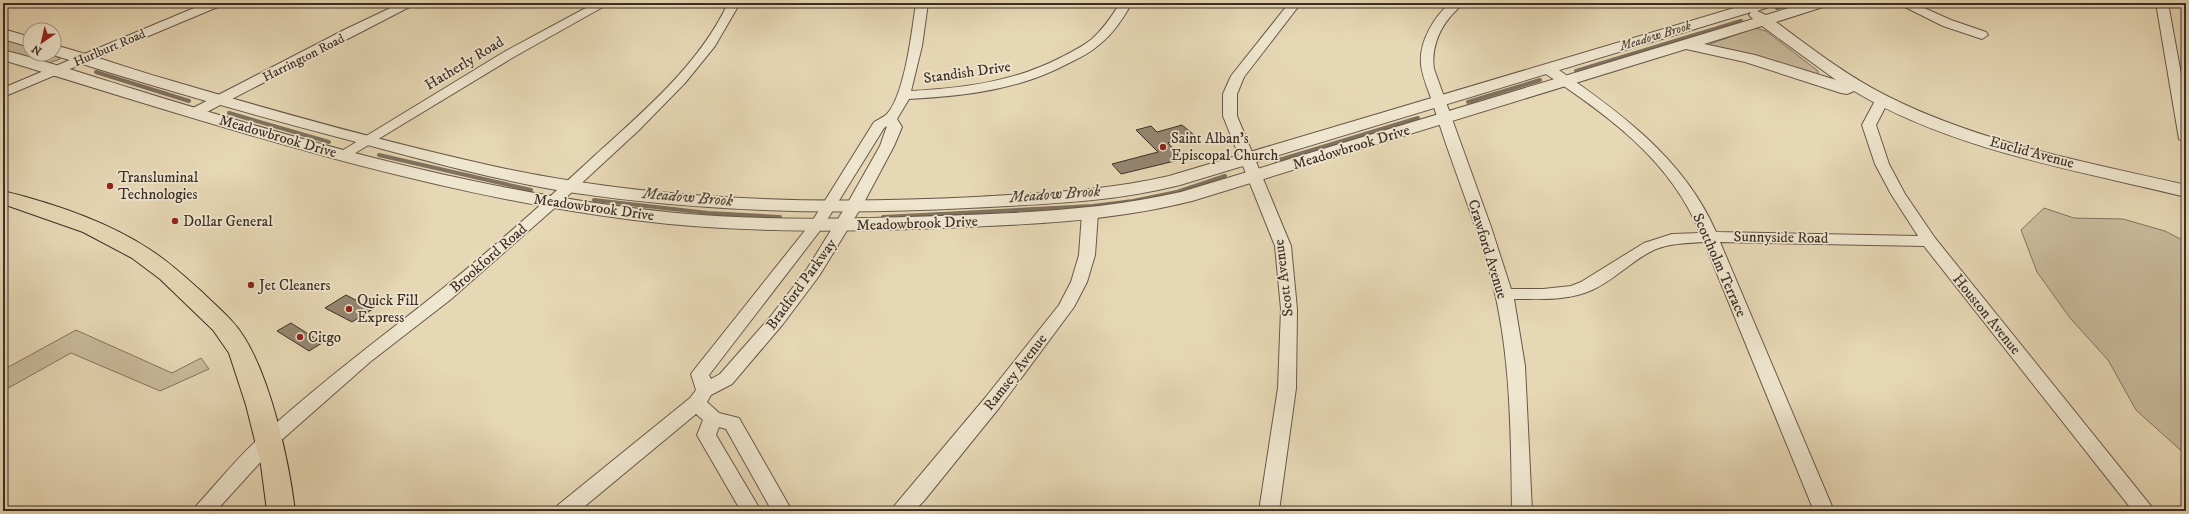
<svg xmlns="http://www.w3.org/2000/svg" width="2189" height="514" viewBox="0 0 2189 514" font-family="'IM FELL DW Pica',serif">
<rect width="100%" height="100%" fill="#e7d8b5"/>
<filter id="stains"><feTurbulence type="fractalNoise" baseFrequency=".005" numOctaves="4"/><feColorMatrix values="0 0 0 0 .2 0 0 0 0 .09 0 0 0 0 .02 0 0 0 .5 -.17"/></filter>
<radialGradient id="worn" r=".72"><stop offset=".6" stop-color="#630" stop-opacity="0"/><stop offset="1" stop-color="#630" stop-opacity=".3"/></radialGradient>
<path fill="#cabb9d" stroke="#847462" d="M 1755,28 L 1766,31 L 1818,71 L 1818,73 L 1815,74 L 1712,46 L 1710,44 Z
M 3,39 L 30,47 L 30,54 L 58,56 L 60,59 L 49,63 L 3,51 Z
M 2044,208 L 2074,218 L 2123,219 L 2165,231 L 2186,242 L 2186,455 L 2136,410 L 2108,360 L 2070,318 L 2037,272 L 2021,230 Z
M 76,330 L 172,373 L 201,358 L 209,369 L 160,391 L 71,353 L 3,391 L 3,370 Z"/>
<g fill="none" stroke-linecap="round" stroke-linejoin="round">
<path stroke="#80715f" stroke-width="4" d="M 1777,8 L 1795,3
M 1576,71 L 1741,21
M 96,72 L 189,101
M 1468,102 L 1540,80
M 229,113 L 329,142
M 379,155 L 531,190
M 1276,161 L 1418,118
M 594,200 L 708,213 L 780,217
M 883,217 L 1093,206 L 1133,201 L 1177,192 L 1225,176"/>
</g>
<path fill="#958671" stroke="#3d2e27" d="M 1182,125 L 1194,135 L 1168,143 L 1183,159 L 1121,174 L 1112,164 L 1158,152 L 1136,130 L 1151,126 L 1157,132 Z
M 346,295 L 373,309 L 352,322 L 325,308 Z
M 291,323 L 313,337 L 322,343 L 309,351 L 277,331 Z"/>
<g fill="none" stroke-linecap="round" stroke-linejoin="round">
<g stroke="#68584a" stroke-width="2">
<path id="minor" d="M 206,3 L 222,3 L 220,6 L 3,97 L 3,88 Z
M 401,3 L 417,3 L 201,115 L 191,115 L 189,112 L 191,109 L 346,29 Z
M 595,3 L 610,3 L 512,58 L 347,158 L 337,158 L 335,155 L 504,52 Z
M 728,3 L 740,3 L 715,46 L 685,83 L 639,130 L 558,205 L 450,300 L 370,362 L 277,444 L 216,511 L 194,511 L 197,505 C 219,481 240,454 265,433 C 320,383 379,339 437,293 C 490,251 540,206 590,160 C 640,114 699,66 728,3 Z
M 916,3 L 928,3 L 922,46 L 911,91 C 964,88 1013,82 1060,58 C 1071,52 1082,47 1092,39 C 1103,29 1112,16 1120,3 L 1132,3 C 1123,18 1114,33 1100,44 C 1091,52 1080,58 1069,63 C 1019,90 965,96 909,99 L 897,119 L 902,127 L 894,146 L 862,206 L 819,276 L 783,324 L 732,384 L 711,395 L 707,402 L 719,413 L 739,418 L 792,511 L 772,511 L 726,429 L 719,427 L 716,435 L 761,511 L 741,511 L 697,435 L 703,420 L 696,414 L 579,511 L 555,511 L 558,505 L 690,398 L 696,390 L 691,374 L 694,370 L 811,223 L 874,122 C 879,119 884,117 887,114 C 905,94 912,30 916,3 ZM 887,126 L 880,146 L 846,206 L 807,269 L 771,316 L 720,374 L 711,379 L 709,375 L 822,228 L 884,128 Z
M 1289,3 L 1301,3 L 1244,77 L 1237,94 L 1237,116 L 1291,246 L 1297,309 L 1296,388 L 1279,511 L 1259,511 L 1278,388 L 1281,309 L 1275,246 L 1223,116 L 1223,94 L 1231,76 Z
M 1450,3 L 1463,3 C 1459,8 1454,12 1450,17 C 1438,31 1431,51 1434,69 L 1491,227 L 1511,289 L 1543,289 L 1571,286 L 1581,282 L 1644,243 L 1672,234 L 1700,233 C 1671,160 1606,114 1543,72 L 1542,69 L 1543,66 L 1553,66 C 1617,110 1684,158 1716,232 L 1918,236 L 1891,194 L 1875,164 L 1862,125 L 1877,97 L 1887,97 L 1889,100 L 1876,125 L 1889,164 L 1905,194 L 1935,238 L 2155,511 L 2133,511 L 1924,246 L 1720,242 L 1834,511 L 1814,511 L 1704,242 C 1688,243 1672,243 1656,249 C 1633,259 1615,280 1592,290 C 1568,301 1540,299 1514,299 L 1525,366 L 1532,511 L 1512,511 C 1511,426 1511,341 1486,259 C 1470,207 1449,157 1433,104 C 1429,91 1422,77 1421,64 C 1419,42 1434,17 1450,3 Z
M 1897,3 L 1913,3 L 1951,20 L 1986,32 L 1988,35 L 1982,39 L 1943,26 Z
M 2156,3 L 2168,3 L 2186,101 L 2186,143 L 2179,139 Z
M 1090,208 L 1095,210 L 1098,213 L 1095,255 L 1087,282 L 1074,307 L 999,408 L 923,502 L 913,511 L 890,511 L 985,398 L 1059,305 L 1071,282 L 1079,255 L 1082,213 L 1085,210 Z"/>
</g>
<g stroke="#68584a" stroke-width="2">
<path id="tertiary" d="M 1751,3 L 1774,3 L 1772,6 L 1757,11 L 1766,15 L 1805,3 L 1828,3 L 1826,6 L 1776,22 C 1811,48 1847,76 1887,96 C 1980,143 2085,162 2186,185 L 2186,197 C 2076,170 1952,150 1854,91 L 1847,94 L 1841,93 L 1745,62 L 1686,49 L 1192,201 C 1108,222 1023,225 938,228 C 837,232 735,233 634,220 C 418,193 210,123 3,60 L 3,50 C 46,61 88,75 130,88 C 211,113 292,137 374,158 C 473,183 574,203 676,213 C 764,221 853,219 941,216 C 1022,213 1102,210 1181,192 L 1753,19 L 1749,15 L 1751,12 L 1180,185 C 1109,203 1040,204 968,208 C 837,215 705,212 575,193 C 497,181 421,159 345,139 C 246,113 148,85 50,54 L 54,54 L 54,45 C 93,55 130,69 169,80 C 274,111 381,141 488,165 C 648,201 814,205 976,197 C 1042,193 1105,191 1169,176 ZM 1762,26 L 1836,80 L 1755,55 L 1704,44 Z
M 3,29 L 30,37 L 30,47 L 3,39 Z"/>
</g>
<g stroke="#3d2e27" stroke-width="2">
<path id="primary" d="M 3,191 C 52,203 106,221 149,249 C 168,261 184,276 201,291 C 216,306 233,319 244,337 C 271,380 289,461 295,511 L 267,511 L 261,465 L 246,405 L 229,353 L 213,330 L 160,279 L 132,258 L 83,232 L 3,204 Z"/>
</g>
<use href="#minor" fill="#efe6cf" fill-rule="evenodd"/>
<use href="#tertiary" fill="#efe6cf" fill-rule="evenodd"/>
<use href="#primary" fill="#e7d8b5" fill-rule="evenodd"/>
</g>
<g fill="#8f2418" stroke="#efe6cf" stroke-width="1.5">
<circle cx="1163" cy="147" r="4"/>
<circle cx="110" cy="186" r="4"/>
<circle cx="175" cy="221" r="4"/>
<circle cx="251" cy="285" r="4"/>
<circle cx="349" cy="309" r="4"/>
<circle cx="300" cy="337" r="4"/>
</g>
<g text-anchor="middle" stroke-width="3.5" stroke-linejoin="round" paint-order="stroke">
<g font-size="13" font-style="italic" fill="#594a3e" stroke="#efe6cf">
<text transform="translate(1655 35) rotate(-17)" y="5">Meadow Brook</text>
</g>
<g font-size="13" fill="#3d2e27" stroke="#efe6cf">
<text transform="translate(109 47) rotate(-23)" y="5">Hurlburt Road</text>
<text transform="translate(303 57) rotate(-27)" y="5">Harrington Road</text>
</g>
<g font-size="15" fill="#3d2e27" stroke="#efe6cf">
<text transform="translate(464 63) rotate(-31)" y="5">Hatherly Road</text>
<text transform="translate(967 72) rotate(-8)" y="5">Standish Drive</text>
<text transform="translate(278 136) rotate(16)" y="5">Meadowbrook Drive</text>
<text transform="translate(1351 147) rotate(-17)" y="5">Meadowbrook Drive</text>
<text transform="translate(2032 152) rotate(15)" y="5">Euclid Avenue</text>
<text transform="translate(594 207) rotate(8)" y="5">Meadowbrook Drive</text>
<text transform="translate(917 223) rotate(-2)" y="5">Meadowbrook Drive</text>
<text transform="translate(1781 237) rotate(1)" y="5">Sunnyside Road</text>
<text transform="translate(1488 249) rotate(73)" y="5">Crawford Avenue</text>
<text transform="translate(488 258) rotate(-41)" y="5">Brookford Road</text>
<text transform="translate(1720 265) rotate(66)" y="5">Scottholm Terrace</text>
<text transform="translate(1283 278) rotate(-97)" y="5">Scott Avenue</text>
<text transform="translate(801 284) rotate(-54)" y="5">Bradford Parkway</text>
<text transform="translate(1987 314) rotate(51)" y="5">Houston Avenue</text>
<text transform="translate(1015 372) rotate(-52)" y="5">Ramsey Avenue</text>
</g>
<g font-size="15" fill="#3d2e27" stroke="#efe6cf" text-anchor="start">
<text x="1171" y="143">Saint Alban's<tspan x="1171" dy="17">Episcopal Church</tspan></text>
<text x="118" y="182">Transluminal<tspan x="118" dy="17">Technologies</tspan></text>
<text x="183" y="226">Dollar General</text>
<text x="259" y="290">Jet Cleaners</text>
<text x="357" y="305">Quick Fill<tspan x="357" dy="17">Express</tspan></text>
<text x="308" y="342">Citgo</text>
</g>
<g font-size="16" font-style="italic" fill="#594a3e" stroke="#efe6cf">
<text transform="translate(1055 193) rotate(-4)" y="6">Meadow Brook</text>
<text transform="translate(688 196) rotate(5)" y="6">Meadow Brook</text>
</g>
</g>
<rect width="2189" height="514" fill="none" stroke="#e7d8b5" stroke-width="16"/>
<rect x="4" y="4" width="2181" height="506" fill="none" stroke="#3d2e27" stroke-width="2"/>
<rect x="8" y="8" width="2173" height="498" fill="none" stroke="#3d2e27"/>
<g transform="translate(42 42) rotate(214)"><circle r="19" fill="#efe6cf" stroke="#a89c8c"/>
<path d="M0-3L7 15L0 10L-7 15Z" fill="#8f2418"/>
<text y="-6" font-size="11" font-weight="bold" text-anchor="middle" fill="#3d2e27">N</text>
</g>
<rect width="100%" height="100%" filter="url(#stains)"/>
<rect width="100%" height="100%" fill="url(#worn)"/>
</svg>
